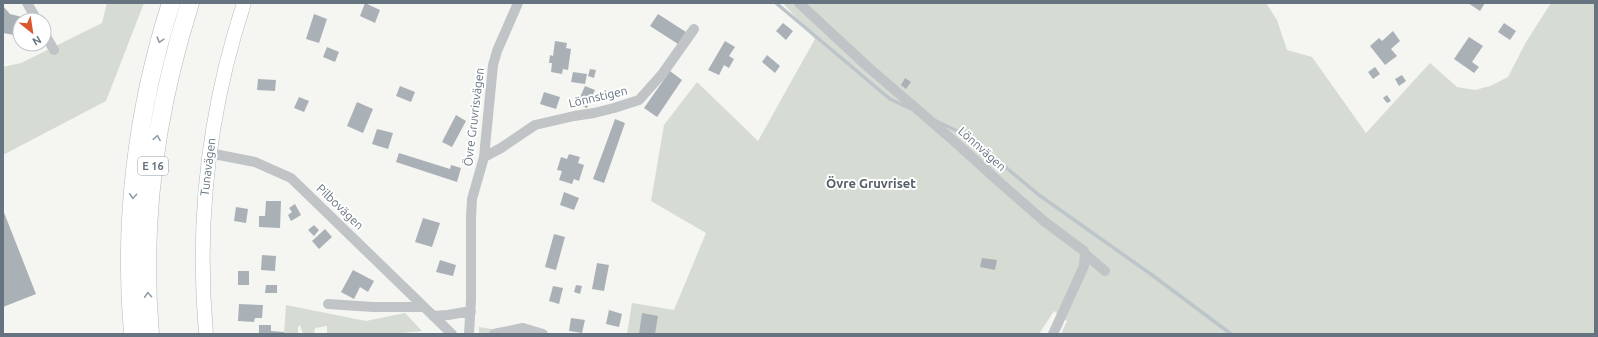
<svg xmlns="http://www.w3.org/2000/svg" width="1598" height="337" viewBox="0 0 1598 337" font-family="Ubuntu,sans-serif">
<rect width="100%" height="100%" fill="#f5f5f2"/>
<path fill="#d6dcd3" d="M 107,3 L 144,3 L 106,101 L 3,155 L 3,67 L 21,63 L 102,23 Z
M 783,3 L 1266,3 L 1277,20 L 1287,50 L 1312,57 L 1366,133 L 1430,63 L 1457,87 L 1475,90 L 1490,86 L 1508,77 L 1526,42 L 1551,3 L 1595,3 L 1595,334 L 1061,334 L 1067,321 L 1054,311 L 1039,334 L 627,334 L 632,303 L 674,310 L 706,233 L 651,201 L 664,125 L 697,82 L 758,141 L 815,39 Z
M 286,305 L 366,321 L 405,313 L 422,331 L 390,334 L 327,334 L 327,326 L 315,328 L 314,334 L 303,334 L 300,325 L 298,327 L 298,334 L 284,334 Z
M 479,327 L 523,334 L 479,334 Z"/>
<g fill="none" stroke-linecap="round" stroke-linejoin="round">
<path stroke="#bcc5ca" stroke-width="3.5" d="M 776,3 L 890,99 L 909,108
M 936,121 L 968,136 L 1039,195 L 1152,275 L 1231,334"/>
</g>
<path fill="#aab1b6" d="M 365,3 L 380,10 L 375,23 L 360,16 Z
M 1468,3 L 1485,3 L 1480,11 Z
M 3,6 L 10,14 L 26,18 L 26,20 L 20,20 L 20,36 L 3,33 Z
M 314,14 L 327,19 L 319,43 L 306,39 Z
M 658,14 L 686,32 L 678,44 L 650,26 Z
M 783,23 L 793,31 L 786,40 L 776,31 Z
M 1504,23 L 1516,31 L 1510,40 L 1498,32 Z
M 1393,31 L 1400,41 L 1391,49 L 1397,56 L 1385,65 L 1370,46 L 1379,38 L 1382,41 Z
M 1469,37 L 1483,46 L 1472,62 L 1479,67 L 1474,73 L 1454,59 Z
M 555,41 L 567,43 L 566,48 L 571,49 L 568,70 L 563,69 L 562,74 L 551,72 L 552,63 L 549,63 L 550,55 L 553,56 Z
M 725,41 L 735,47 L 729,56 L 734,59 L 729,68 L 724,65 L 719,75 L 708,70 Z
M 327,47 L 339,52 L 335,62 L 323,57 Z
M 767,55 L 780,66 L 775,73 L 762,62 Z
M 1375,67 L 1380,74 L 1373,79 L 1368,72 Z
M 590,69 L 596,70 L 594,78 L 588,76 Z
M 670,71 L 682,80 L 657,117 L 644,108 Z
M 573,72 L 587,74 L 585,84 L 571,82 Z
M 1402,75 L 1406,81 L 1399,86 L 1395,79 Z
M 905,78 L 911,82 L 906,89 L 901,85 Z
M 258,79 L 276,80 L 275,91 L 257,90 Z
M 400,86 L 415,92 L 411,102 L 396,96 Z
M 585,86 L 595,90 L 587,108 L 577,104 Z
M 544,92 L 560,97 L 556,109 L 540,104 Z
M 1387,95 L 1391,101 L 1387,103 L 1383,98 Z
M 299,97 L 309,101 L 304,112 L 294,108 Z
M 357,102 L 373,109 L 363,133 L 347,126 Z
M 456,115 L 466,121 L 452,147 L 442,142 Z
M 615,119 L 625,123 L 604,183 L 593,179 Z
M 377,129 L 393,133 L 388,149 L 372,144 Z
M 399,153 L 450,169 L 451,165 L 461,168 L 457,182 L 396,162 Z
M 569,154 L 580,157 L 578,163 L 584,165 L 579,181 L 574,179 L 572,184 L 559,180 L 562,171 L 557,170 L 561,157 L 567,159 Z
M 564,192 L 579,198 L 574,210 L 560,205 Z
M 266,201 L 281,201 L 280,228 L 259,227 L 259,216 L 265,216 Z
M 295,204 L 301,215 L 291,221 L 288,215 L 292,212 L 289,208 Z
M 236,207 L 248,209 L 246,223 L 234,221 Z
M 3,210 L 36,294 L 3,307 Z
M 423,218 L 440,223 L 432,247 L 415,242 Z
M 314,225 L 319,230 L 314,236 L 308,230 Z
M 325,229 L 332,237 L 319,249 L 312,241 Z
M 554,234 L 565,237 L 556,270 L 545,267 Z
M 262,255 L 276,256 L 275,271 L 261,270 Z
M 982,258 L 997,260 L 995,270 L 980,267 Z
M 440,260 L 456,265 L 453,276 L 436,272 Z
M 597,263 L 609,265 L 604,291 L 592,289 Z
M 353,270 L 374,281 L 368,292 L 360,287 L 354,299 L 341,292 Z
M 238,271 L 249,271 L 249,285 L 238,285 Z
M 266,285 L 277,285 L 277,293 L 265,293 Z
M 576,285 L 582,286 L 580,294 L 574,292 Z
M 553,286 L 563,288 L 559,304 L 549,301 Z
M 239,304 L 263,305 L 262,318 L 255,318 L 254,322 L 238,321 Z
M 609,310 L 622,314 L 619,327 L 606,324 Z
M 642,313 L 658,316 L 655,334 L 639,334 Z
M 571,318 L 585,320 L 582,333 L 569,331 Z
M 259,325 L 271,325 L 271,331 L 284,332 L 284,334 L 259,334 Z"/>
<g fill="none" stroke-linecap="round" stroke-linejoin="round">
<g stroke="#b3b7bb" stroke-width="15">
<path id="secondary" d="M 206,334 C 196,222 209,110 244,3"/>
</g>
<g stroke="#b5b8bb" stroke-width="19">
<path id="highway" d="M 133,334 C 123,223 137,109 171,3
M 150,334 C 140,222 156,110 190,3"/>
</g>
<path stroke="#c0c4c7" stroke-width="10" d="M 27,3 L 37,20
M 799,3 L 868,67 L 955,142 L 997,180 L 1045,222 L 1084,251 L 1085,254 L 1084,266 L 1053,334
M 44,33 L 54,50
M 209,153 L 255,162 L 291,178 L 452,334
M 484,157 L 501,148 L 535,125 L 574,116 L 594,113 L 614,108 L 639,100 L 663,73 L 694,29
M 1085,254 L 1105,271
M 328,304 L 373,307 L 423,307
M 433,316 L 448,315 L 471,311
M 469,334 L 471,300 L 471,218 L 472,199 L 484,157 L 493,65 L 497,51 L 518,3
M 494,334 L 523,328 L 543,334"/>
<use href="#secondary" stroke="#fff" stroke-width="14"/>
<use href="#highway" stroke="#fff" stroke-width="18"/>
</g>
<defs><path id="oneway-chevron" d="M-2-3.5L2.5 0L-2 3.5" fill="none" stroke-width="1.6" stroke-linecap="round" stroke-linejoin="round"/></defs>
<g stroke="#949ea7">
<use href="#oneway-chevron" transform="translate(160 40) rotate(106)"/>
<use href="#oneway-chevron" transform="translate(157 138) rotate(-81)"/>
<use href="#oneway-chevron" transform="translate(133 196) rotate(94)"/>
<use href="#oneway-chevron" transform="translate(148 295) rotate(-93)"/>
</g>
<g text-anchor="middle" stroke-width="4" stroke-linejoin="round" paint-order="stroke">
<rect fill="#fff" stroke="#949ea7" stroke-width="1" x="138" y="157" width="30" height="18" rx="3"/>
<g font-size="11" font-weight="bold" fill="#667481">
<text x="153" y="170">E 16</text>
</g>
<g font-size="12" fill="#667481" stroke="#fff">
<text transform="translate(598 97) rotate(-13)" y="4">Lönnstigen</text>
<text transform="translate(474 117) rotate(-83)" y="4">Övre Gruvrisvägen</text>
<text transform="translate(982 149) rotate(42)" y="4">Lönnvägen</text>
<text transform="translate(208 167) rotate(-83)" y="4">Tunavägen</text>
<text transform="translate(340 207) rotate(44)" y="4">Pilbovägen</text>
</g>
<g font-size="13" font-weight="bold" fill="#535e67" stroke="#fff">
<text x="871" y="188">Övre Gruvriset</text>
</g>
</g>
<rect width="1598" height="337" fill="none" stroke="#667481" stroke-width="8"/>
<g transform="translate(32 32) rotate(150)"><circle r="19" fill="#ffffff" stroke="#c2c7cd"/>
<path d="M0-3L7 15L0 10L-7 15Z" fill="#d9582d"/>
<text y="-6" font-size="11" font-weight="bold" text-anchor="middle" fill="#667481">N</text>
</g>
</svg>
